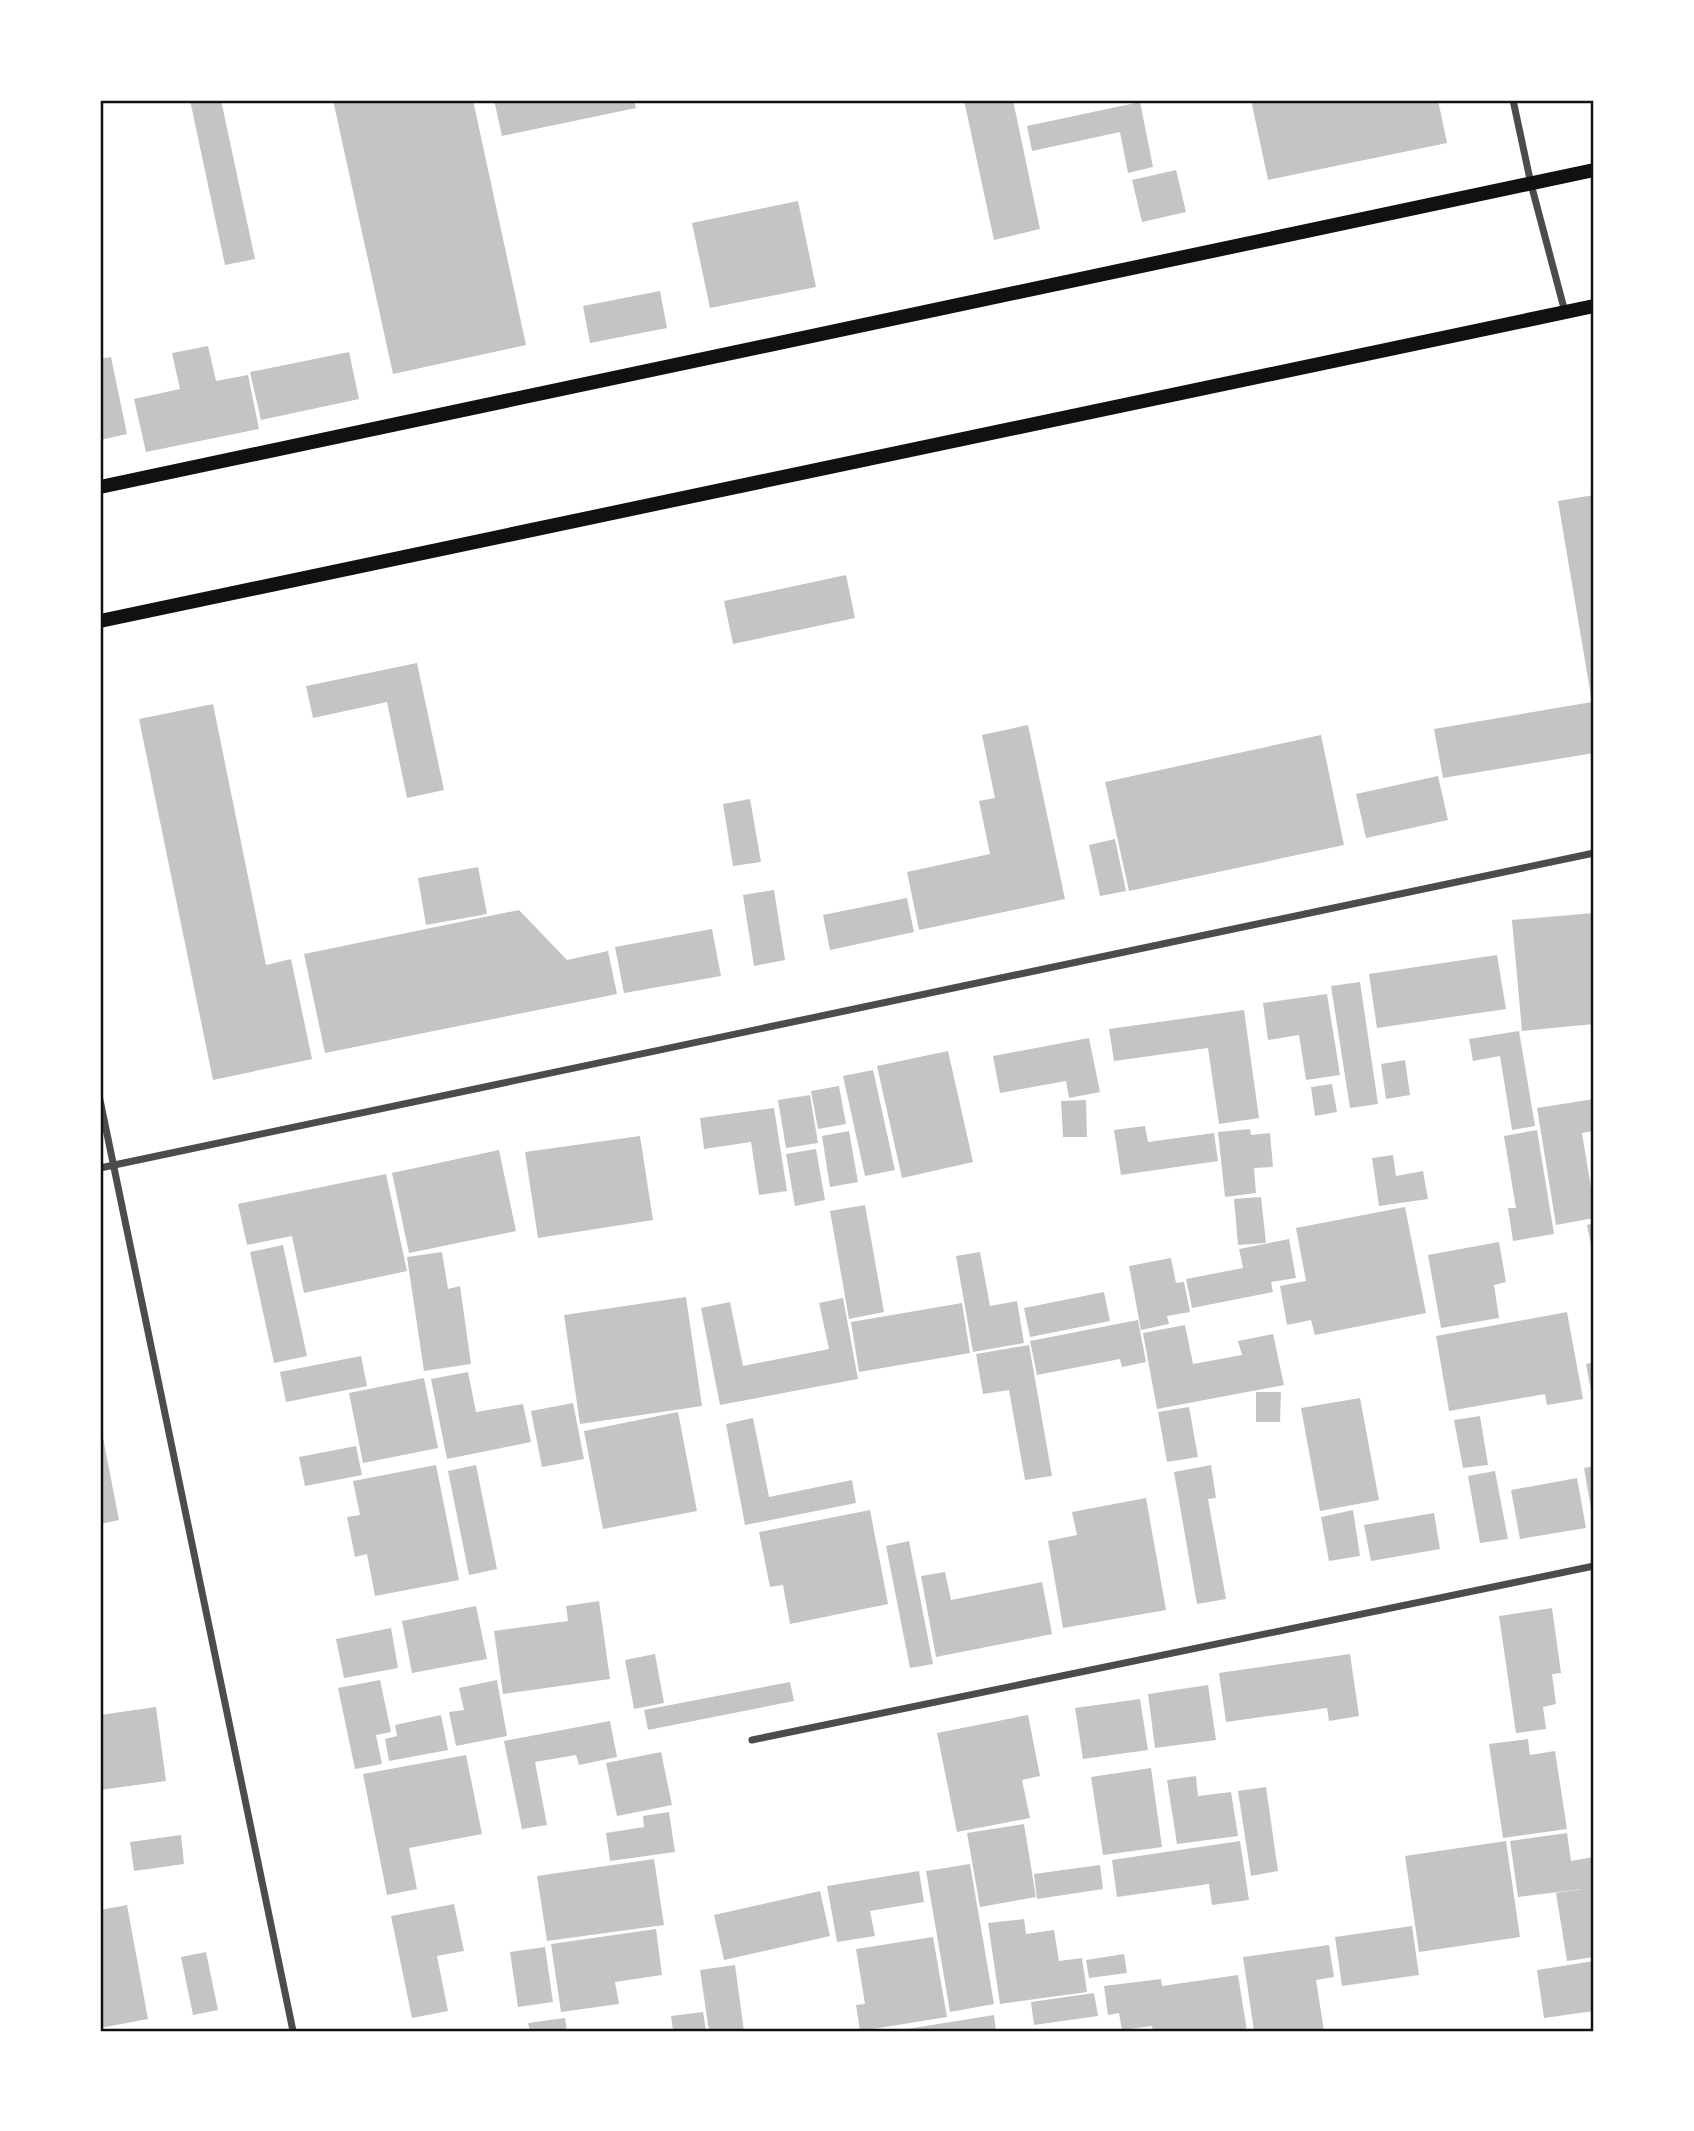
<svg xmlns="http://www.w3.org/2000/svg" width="1694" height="2131" viewBox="0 0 1694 2131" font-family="Roboto,sans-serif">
<rect width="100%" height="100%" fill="#fff"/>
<path fill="#c4c4c4" d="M 190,100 L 221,100 L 255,259 L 225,265 Z
M 333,100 L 473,100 L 526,345 L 393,374 Z
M 494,100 L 634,100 L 636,108 L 502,136 Z
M 964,100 L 1013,100 L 1040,229 L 994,240 Z
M 1251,100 L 1438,100 L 1447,143 L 1268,180 Z
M 1140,102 L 1153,167 L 1128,173 L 1120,132 L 1032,151 L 1027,126 Z
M 1176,170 L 1186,212 L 1142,222 L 1132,180 Z
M 798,201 L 816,287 L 710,308 L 692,223 Z
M 660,291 L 667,328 L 590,343 L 583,306 Z
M 208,346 L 216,381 L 248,375 L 259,429 L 146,452 L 134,399 L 180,389 L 172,353 Z
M 349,352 L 359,399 L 261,420 L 250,372 Z
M 111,357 L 127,434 L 100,440 L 100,359 Z
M 1594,495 L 1594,753 L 1443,778 L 1434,729 L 1592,702 L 1558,501 Z
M 846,575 L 855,618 L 733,644 L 724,601 Z
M 417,663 L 444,790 L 407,798 L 387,702 L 313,718 L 306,686 Z
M 213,704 L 266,965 L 291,959 L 312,1059 L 213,1080 L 139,719 Z
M 1028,725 L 1065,899 L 919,930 L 907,872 L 990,854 L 979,801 L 995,798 L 982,735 Z
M 1321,735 L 1344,845 L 1129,891 L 1105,782 Z
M 1438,776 L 1448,820 L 1366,838 L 1356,794 Z
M 750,799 L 761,862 L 733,866 L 723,804 Z
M 1115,839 L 1126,891 L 1100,896 L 1089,845 Z
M 478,867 L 487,914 L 426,925 L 418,878 Z
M 774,890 L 785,960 L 754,966 L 743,895 Z
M 907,898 L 914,932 L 830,950 L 823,915 Z
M 519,910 L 567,960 L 608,951 L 617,994 L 325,1053 L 304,954 Z
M 1594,913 L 1594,1024 L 1522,1031 L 1512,920 Z
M 712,929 L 721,976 L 624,993 L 615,947 Z
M 1497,955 L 1506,1009 L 1377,1028 L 1369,974 Z
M 1360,982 L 1378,1104 L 1350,1108 L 1331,986 Z
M 1327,994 L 1340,1075 L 1306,1080 L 1299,1035 L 1268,1040 L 1263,1003 Z
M 1244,1010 L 1259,1118 L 1219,1124 L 1208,1048 L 1114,1061 L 1109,1029 Z
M 1519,1031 L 1535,1126 L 1512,1130 L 1500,1056 L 1473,1061 L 1469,1039 Z
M 1089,1038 L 1100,1092 L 1069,1098 L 1066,1081 L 1000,1093 L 993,1056 Z
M 948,1051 L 973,1162 L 902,1178 L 877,1066 Z
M 1405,1060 L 1410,1095 L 1386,1099 L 1381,1064 Z
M 873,1070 L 895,1170 L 865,1176 L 843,1076 Z
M 1332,1084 L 1337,1112 L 1315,1116 L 1311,1087 Z
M 839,1086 L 846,1124 L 818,1129 L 811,1091 Z
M 810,1095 L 818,1143 L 786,1148 L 778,1100 Z
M 1594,1099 L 1594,1131 L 1582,1133 L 1594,1206 L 1594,1218 L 1556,1225 L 1537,1108 Z
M 1086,1100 L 1087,1137 L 1063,1137 L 1061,1101 Z
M 774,1108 L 787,1191 L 759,1195 L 751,1142 L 704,1149 L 700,1118 Z
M 1145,1126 L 1148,1142 L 1214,1133 L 1218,1161 L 1121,1175 L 1114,1130 Z
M 1250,1129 L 1251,1135 L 1270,1133 L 1273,1167 L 1254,1168 L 1256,1193 L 1225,1197 L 1218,1132 Z
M 1537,1130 L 1554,1234 L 1513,1241 L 1508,1208 L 1516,1208 L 1504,1136 Z
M 849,1131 L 858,1182 L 830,1187 L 822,1136 Z
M 640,1136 L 653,1220 L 538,1238 L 525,1152 Z
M 816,1149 L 825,1200 L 795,1206 L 786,1154 Z
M 499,1150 L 516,1231 L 409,1253 L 392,1173 Z
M 1393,1155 L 1396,1176 L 1423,1171 L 1428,1199 L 1379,1206 L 1372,1158 Z
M 386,1174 L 407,1271 L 304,1293 L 292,1236 L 247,1245 L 238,1204 Z
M 1261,1197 L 1266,1243 L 1238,1245 L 1234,1199 Z
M 865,1205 L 884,1312 L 849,1319 L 830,1211 Z
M 1405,1207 L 1426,1313 L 1315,1335 L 1311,1320 L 1287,1325 L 1280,1286 L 1306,1281 L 1296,1228 Z
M 1594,1223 L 1594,1255 L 1593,1255 L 1587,1225 Z
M 1289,1239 L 1296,1278 L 1271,1282 L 1273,1292 L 1192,1308 L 1186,1279 L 1243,1268 L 1239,1249 Z
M 1499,1242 L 1506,1282 L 1494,1285 L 1499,1318 L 1441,1328 L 1428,1255 Z
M 283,1245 L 307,1356 L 274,1363 L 250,1252 Z
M 442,1252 L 448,1289 L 460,1286 L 471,1364 L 424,1371 L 407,1257 Z
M 980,1252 L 990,1306 L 1017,1301 L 1024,1343 L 973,1352 L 956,1256 Z
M 1171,1258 L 1176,1283 L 1184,1282 L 1190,1312 L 1167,1316 L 1169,1324 L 1141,1330 L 1129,1266 Z
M 1104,1292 L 1110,1321 L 1030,1337 L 1024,1308 Z
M 686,1297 L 702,1406 L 580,1424 L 564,1315 Z
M 843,1298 L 858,1379 L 720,1405 L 701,1308 L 730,1302 L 743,1366 L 829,1349 L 819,1303 Z
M 962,1303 L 970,1353 L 859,1372 L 851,1322 Z
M 1567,1312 L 1583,1399 L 1547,1405 L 1545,1394 L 1449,1411 L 1436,1336 Z
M 1138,1320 L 1146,1362 L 1122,1367 L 1120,1359 L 1037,1375 L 1030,1341 Z
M 1185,1325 L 1193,1364 L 1242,1355 L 1238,1341 L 1273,1334 L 1284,1385 L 1157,1409 L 1143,1333 Z
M 1029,1345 L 1052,1476 L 1025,1480 L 1009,1390 L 983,1394 L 976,1354 Z
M 361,1356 L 367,1386 L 286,1402 L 280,1372 Z
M 1594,1362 L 1594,1401 L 1593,1401 L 1586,1364 Z
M 468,1372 L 476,1412 L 523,1404 L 531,1442 L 447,1459 L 431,1379 Z
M 424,1378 L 438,1448 L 363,1463 L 349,1393 Z
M 1256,1392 L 1281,1392 L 1280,1422 L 1256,1422 Z
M 1360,1398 L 1379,1500 L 1320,1511 L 1301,1408 Z
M 573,1403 L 584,1459 L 542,1467 L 531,1411 Z
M 1189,1407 L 1198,1457 L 1167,1462 L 1158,1412 Z
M 678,1412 L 697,1511 L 603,1529 L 584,1431 Z
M 1480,1416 L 1488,1465 L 1463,1468 L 1454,1420 Z
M 753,1418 L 769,1497 L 852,1480 L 856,1503 L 745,1525 L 726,1424 Z
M 100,1422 L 119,1520 L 100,1524 Z
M 356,1446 L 362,1475 L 305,1486 L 299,1457 Z
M 436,1465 L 459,1580 L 375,1596 L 367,1554 L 355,1557 L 347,1517 L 360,1515 L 353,1481 Z
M 476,1465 L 497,1569 L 469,1575 L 448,1471 Z
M 1211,1465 L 1216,1498 L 1208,1499 L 1226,1599 L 1197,1604 L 1174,1472 Z
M 1594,1466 L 1594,1519 L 1593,1520 L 1584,1468 Z
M 1495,1471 L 1508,1539 L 1480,1543 L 1468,1476 Z
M 1577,1478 L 1586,1528 L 1520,1539 L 1511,1490 Z
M 1146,1498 L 1166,1610 L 1063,1628 L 1048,1541 L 1077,1535 L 1072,1512 Z
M 870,1510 L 888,1604 L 790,1624 L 783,1585 L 770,1587 L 759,1532 Z
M 1353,1510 L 1360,1556 L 1329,1561 L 1321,1517 Z
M 1434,1513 L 1440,1549 L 1371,1561 L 1364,1525 Z
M 909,1541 L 933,1664 L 910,1668 L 886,1546 Z
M 945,1572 L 951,1600 L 1042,1582 L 1052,1634 L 936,1657 L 921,1576 Z
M 599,1601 L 610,1679 L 503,1694 L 494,1631 L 568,1621 L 566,1606 Z
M 476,1606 L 487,1659 L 412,1673 L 402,1621 Z
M 1552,1608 L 1561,1673 L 1552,1674 L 1556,1704 L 1543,1707 L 1546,1729 L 1516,1733 L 1499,1616 Z
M 391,1628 L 398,1668 L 344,1678 L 336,1639 Z
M 655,1654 L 664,1703 L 634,1709 L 625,1660 Z
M 1350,1654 L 1359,1716 L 1329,1721 L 1327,1708 L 1226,1722 L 1219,1673 Z
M 380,1680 L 391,1732 L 376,1735 L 382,1764 L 355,1769 L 338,1688 Z
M 497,1680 L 507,1736 L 456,1746 L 449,1712 L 464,1710 L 459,1688 Z
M 790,1682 L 794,1701 L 648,1730 L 644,1710 Z
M 1208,1685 L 1216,1740 L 1155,1748 L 1148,1694 Z
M 1140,1699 L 1148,1750 L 1083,1759 L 1075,1708 Z
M 156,1707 L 166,1781 L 100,1790 L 100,1715 Z
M 441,1715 L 448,1750 L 389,1761 L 385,1739 L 397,1736 L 395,1725 Z
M 1028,1715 L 1040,1776 L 1022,1780 L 1030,1818 L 957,1832 L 937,1733 Z
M 610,1721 L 617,1757 L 579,1765 L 576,1755 L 535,1762 L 547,1825 L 522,1829 L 504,1741 Z
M 1528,1739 L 1530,1755 L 1555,1751 L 1567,1829 L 1503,1838 L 1489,1744 Z
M 661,1752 L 672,1805 L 617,1816 L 606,1763 Z
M 466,1755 L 482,1834 L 409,1848 L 417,1889 L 387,1895 L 363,1774 Z
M 1151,1768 L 1162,1847 L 1103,1855 L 1091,1777 Z
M 1196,1776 L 1198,1796 L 1231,1792 L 1238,1836 L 1177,1844 L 1167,1780 Z
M 1266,1787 L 1278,1871 L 1251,1876 L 1238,1791 Z
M 669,1812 L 675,1852 L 610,1861 L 606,1833 L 644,1827 L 643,1816 Z
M 1024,1824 L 1036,1897 L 980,1907 L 967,1833 Z
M 1567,1833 L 1571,1861 L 1594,1857 L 1594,1957 L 1567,1961 L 1556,1893 L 1582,1889 L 1518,1897 L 1510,1841 Z
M 181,1835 L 184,1864 L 134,1871 L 130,1842 Z
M 1240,1841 L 1249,1900 L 1212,1905 L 1209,1884 L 1117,1897 L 1112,1860 Z
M 1506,1841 L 1520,1937 L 1419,1952 L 1405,1856 Z
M 654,1859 L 664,1925 L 547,1941 L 537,1876 Z
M 970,1864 L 994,2004 L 950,2012 L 926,1871 Z
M 1100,1865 L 1103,1889 L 1037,1899 L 1034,1874 Z
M 919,1871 L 924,1902 L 870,1911 L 875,1936 L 837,1942 L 827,1886 Z
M 820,1891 L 830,1936 L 724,1960 L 714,1915 Z
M 454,1904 L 464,1951 L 437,1956 L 448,2011 L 412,2018 L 391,1916 Z
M 127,1905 L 148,2019 L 100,2028 L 100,1910 Z
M 1024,1919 L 1026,1934 L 1054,1930 L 1059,1961 L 1082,1958 L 1087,1992 L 1000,2004 L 988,1923 Z
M 1412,1926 L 1419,1975 L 1342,1986 L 1335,1937 Z
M 656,1929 L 662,1975 L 615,1982 L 619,2004 L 561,2012 L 551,1944 Z
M 933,1937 L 947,2017 L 860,2031 L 856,2005 L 865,2004 L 856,1949 Z
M 1329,1945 L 1334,1977 L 1316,1980 L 1324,2031 L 1254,2031 L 1243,1957 Z
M 545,1947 L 553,2002 L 518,2007 L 510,1952 Z
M 206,1952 L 218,2010 L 193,2015 L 181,1957 Z
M 1124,1954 L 1127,1973 L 1089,1978 L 1086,1960 Z
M 1594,1961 L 1594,2011 L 1544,2018 L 1537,1970 Z
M 735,1965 L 744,2031 L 709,2031 L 700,1970 Z
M 1238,1975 L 1247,2031 L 1153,2031 L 1152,2026 L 1122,2030 L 1119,2013 L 1108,2015 L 1104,1986 L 1161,1979 L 1162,1986 Z
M 1094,1993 L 1098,2016 L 1034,2025 L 1031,2002 Z
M 703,2012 L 706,2031 L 673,2031 L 671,2016 Z
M 994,2015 L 996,2031 L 901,2031 L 901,2030 Z
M 565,2018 L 567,2031 L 530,2031 L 528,2023 Z"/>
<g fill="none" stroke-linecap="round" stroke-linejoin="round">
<path stroke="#4c4c4c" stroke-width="7" d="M 1513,100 L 1531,184 L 1565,312
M 100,1100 L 293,2031
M 100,1168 L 1594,853
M 752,1740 L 1594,1566"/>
<path stroke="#111" stroke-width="14" d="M 100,487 L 1594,170
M 100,621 L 1594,306"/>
</g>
<rect width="1694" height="2131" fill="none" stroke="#ffffff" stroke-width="203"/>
<rect x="102" y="102" width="1490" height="1928" fill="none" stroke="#111" stroke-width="2.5"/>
</svg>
